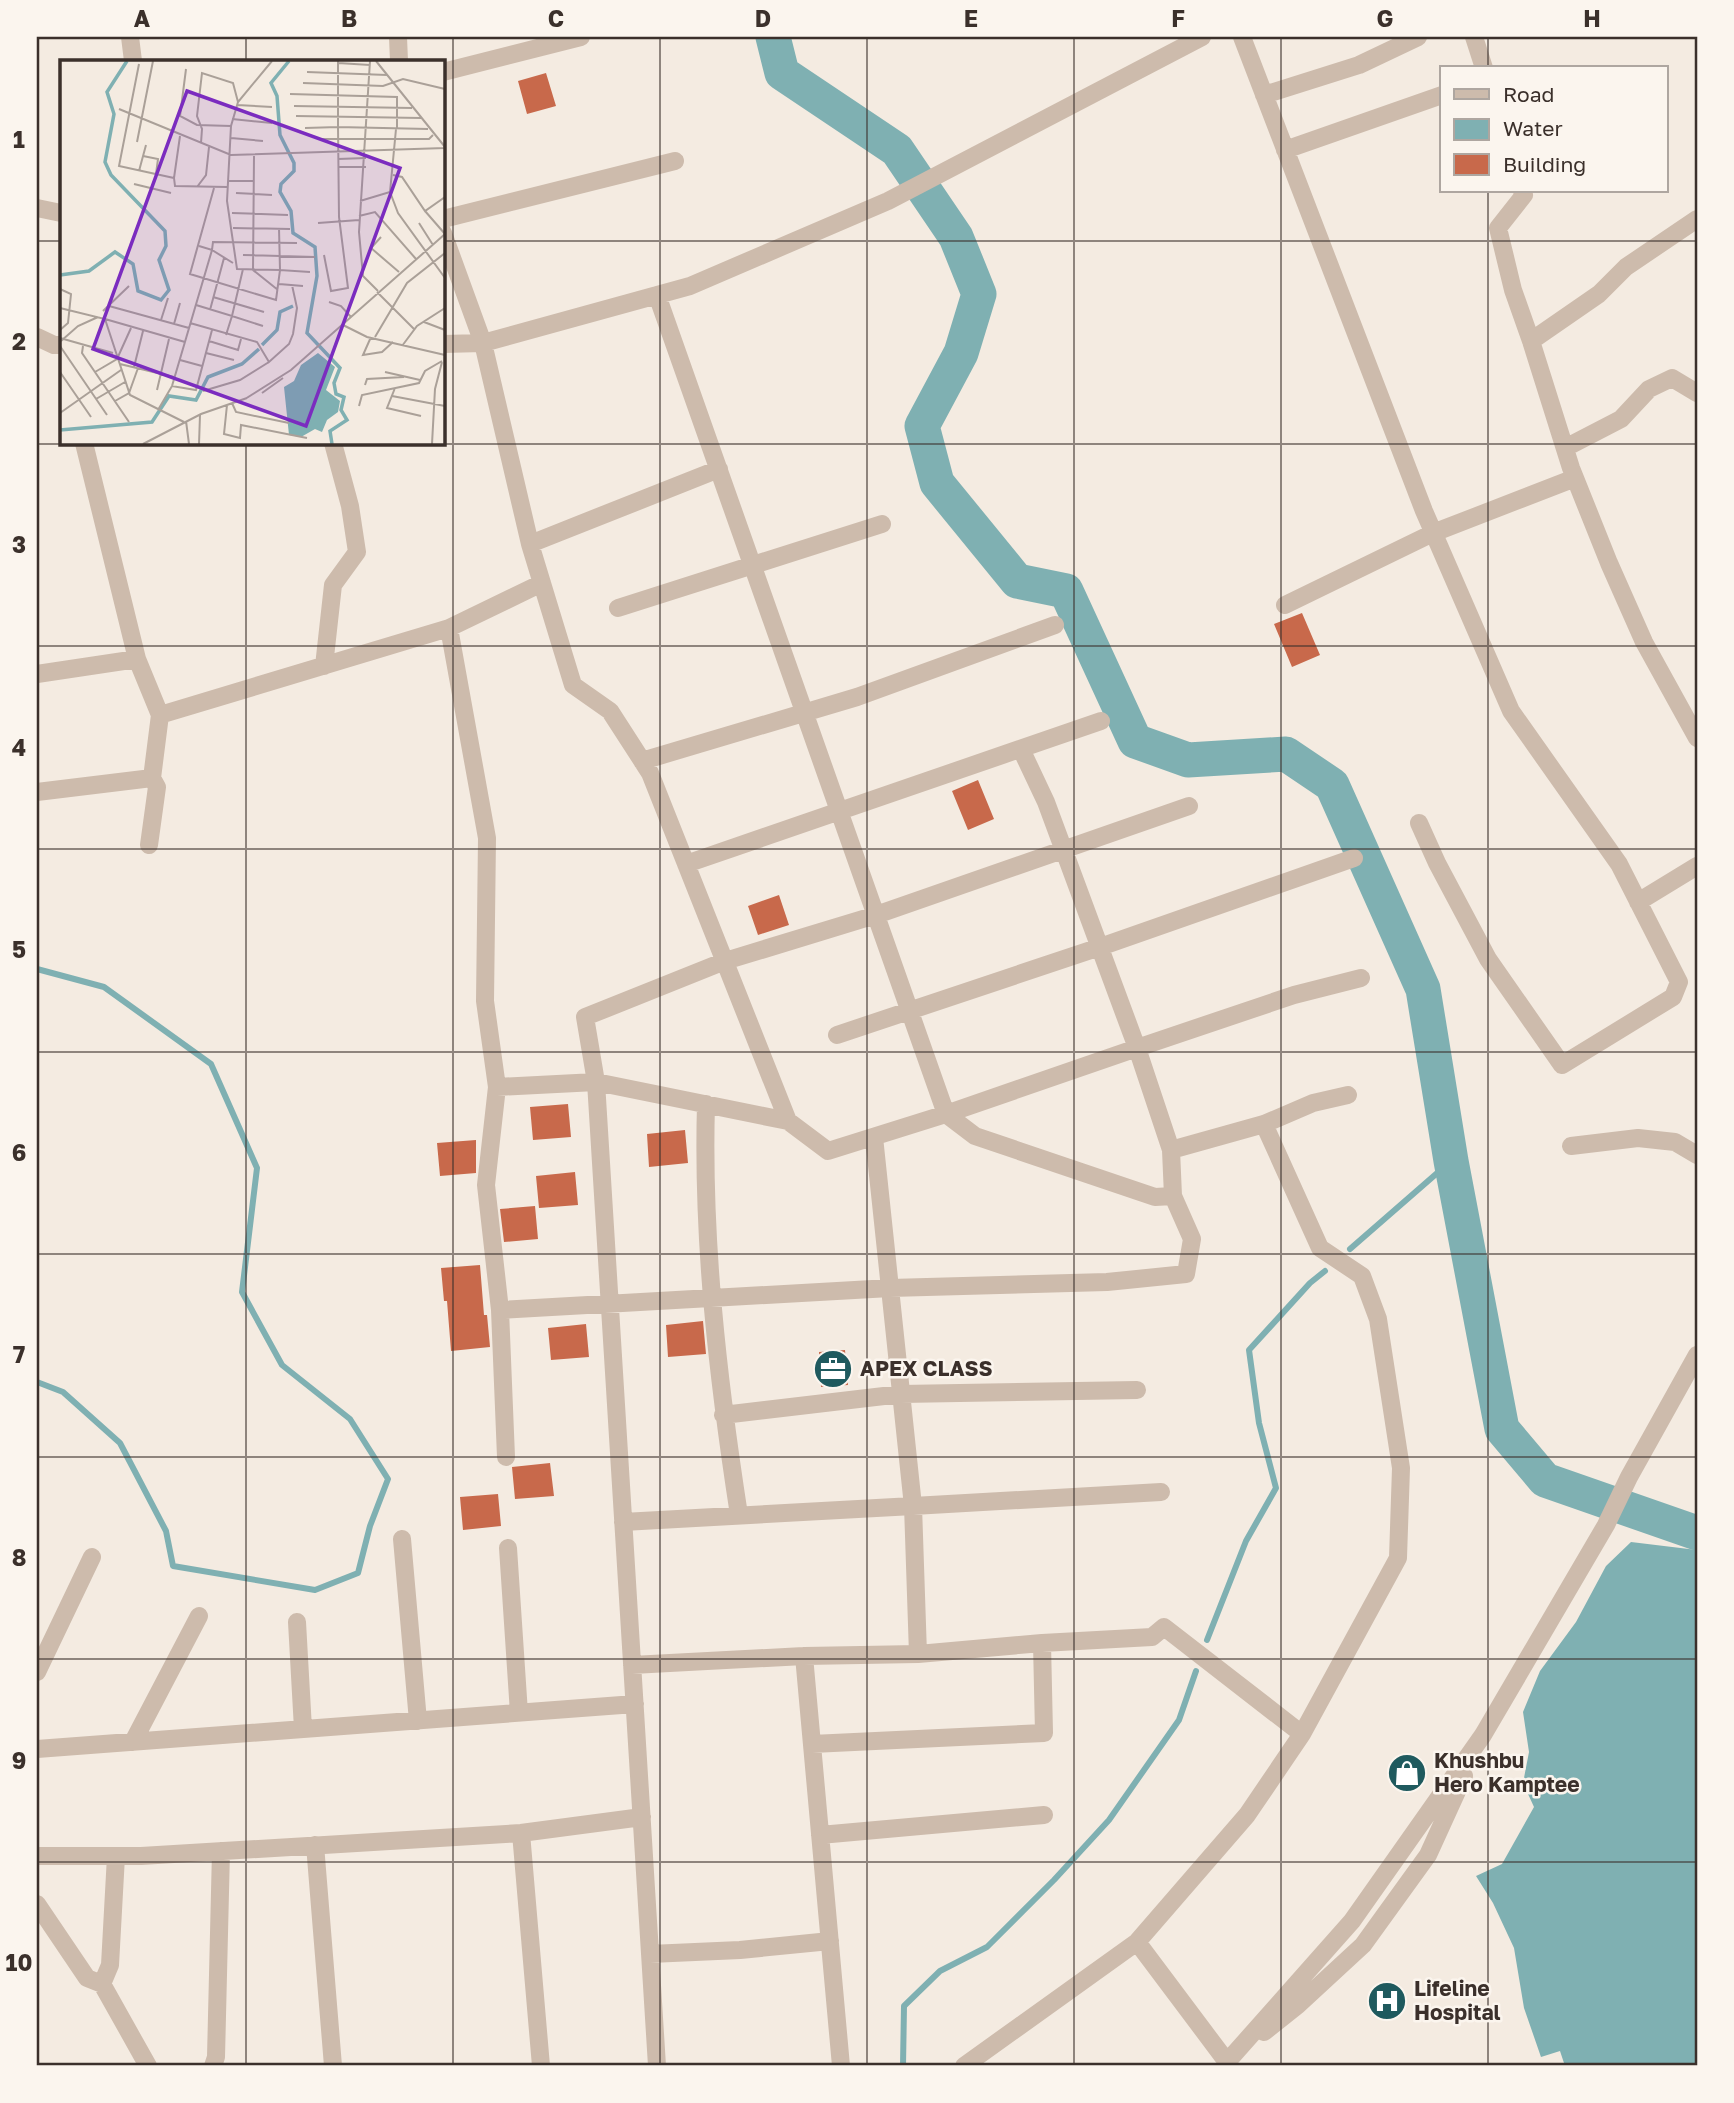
<svg xmlns="http://www.w3.org/2000/svg" width="1734" height="2103" viewBox="0 0 1734 2103" font-family="'Golos Text',sans-serif">
<rect width="100%" height="100%" fill="#f4ebe1"/>
<path fill="#7fb0b2" d="M 1631,1542 L 1697,1550 L 1697,2066 L 1565,2066 L 1560,2051 L 1541,2057 L 1524,2008 L 1514,1948 L 1493,1903 L 1476,1876 L 1502,1864 L 1534,1807 L 1523,1783 L 1529,1752 L 1523,1712 L 1540,1671 L 1576,1622 L 1606,1566 Z"/>
<g fill="none" stroke-linecap="round" stroke-linejoin="round">
<path stroke="#7fb0b2" stroke-width="6" d="M 37,969 L 104,987 L 211,1064 L 257,1168 L 242,1292 L 282,1365 L 350,1419 L 388,1479 L 370,1526 L 358,1573 L 315,1590 L 173,1566 L 166,1531 L 120,1443 L 63,1392 L 37,1382
M 1350,1249 L 1451,1161
M 1207,1640 L 1246,1541 L 1276,1488 L 1259,1423 L 1249,1350 L 1310,1283 L 1325,1271
M 903,2066 L 904,2006 L 940,1971 L 987,1947 L 1054,1880 L 1109,1820 L 1179,1720 L 1196,1671"/>
<path stroke="#7fb0b2" stroke-width="35" d="M 773,37 L 782,73 L 897,150 L 956,237 L 979,294 L 961,353 L 922,426 L 937,483 L 1017,581 L 1066,591 L 1135,741 L 1188,760 L 1286,754 L 1332,785 L 1423,989 L 1451,1161 L 1502,1429 L 1545,1480 L 1697,1533"/>
</g>
<path fill="#c8694b" d="M 546,73 L 556,106 L 527,114 L 518,81 Z
M 1302,613 L 1320,655 L 1292,667 L 1274,624 Z
M 978,780 L 994,819 L 968,830 L 952,791 Z
M 779,895 L 789,925 L 758,935 L 748,906 Z
M 568,1104 L 571,1137 L 533,1140 L 530,1107 Z
M 685,1130 L 688,1163 L 649,1167 L 647,1134 Z
M 476,1140 L 476,1173 L 440,1176 L 437,1143 Z
M 575,1172 L 578,1205 L 539,1208 L 536,1176 Z
M 535,1206 L 538,1239 L 504,1242 L 500,1209 Z
M 480,1265 L 484,1315 L 487,1315 L 490,1347 L 451,1351 L 447,1301 L 444,1301 L 441,1268 Z
M 703,1321 L 706,1354 L 668,1357 L 666,1325 Z
M 586,1324 L 589,1357 L 551,1360 L 548,1328 Z
M 845,1350 L 848,1385 L 821,1387 L 819,1352 Z
M 550,1463 L 554,1496 L 515,1499 L 512,1467 Z
M 498,1494 L 501,1526 L 463,1530 L 460,1497 Z"/>
<g fill="none" stroke-linecap="round" stroke-linejoin="round">
<path stroke="#cdbbac" stroke-width="18" d="M 130,37 L 133,61
M 398,37 L 399,61
M 1242,37 L 1424,511 L 1511,711 L 1619,864 L 1679,982 L 1673,997 L 1562,1065 L 1488,959 L 1437,863 L 1419,823
M 1474,37 L 1484,68
M 443,72 L 581,37
M 1264,95 L 1359,65 L 1418,37
M 1285,150 L 1442,95
M 1522,191 L 1524,195 L 1498,228 L 1513,290 L 1531,341 L 1571,468 L 1609,563 L 1644,642 L 1697,738
M 37,208 L 61,213
M 443,219 L 675,161
M 443,233 L 483,343 L 530,544 L 573,685 L 610,711 L 650,773 L 788,1121 L 828,1151 L 946,1114 L 1137,1048 L 1046,802 L 1021,749
M 657,295 L 946,1114 L 975,1136 L 1155,1197 L 1173,1196
M 37,337 L 54,345 L 61,345
M 1531,341 L 1599,294 L 1626,267 L 1697,219
M 443,344 L 483,343 L 690,286 L 888,201 L 1202,37
M 1565,448 L 1621,419 L 1649,389 L 1672,378 L 1697,393
M 530,544 L 719,469
M 1285,605 L 1433,533 L 1575,478
M 618,608 L 882,524
M 449,628 L 487,838 L 485,1001 L 497,1087 L 486,1185 L 500,1310 L 890,1288 L 1107,1282 L 1186,1274 L 1192,1239 L 1173,1196 L 1171,1150 L 1137,1048 L 1294,995 L 1361,978
M 137,659 L 160,715 L 449,628 L 542,583
M 324,666 L 333,585 L 357,552 L 350,506 L 333,443
M 37,674 L 137,659 L 84,443
M 642,761 L 857,697 L 1055,625
M 37,792 L 152,778
M 149,845 L 157,787 L 152,778 L 160,715
M 686,864 L 1101,721
M 1638,902 L 1697,866
M 837,1035 L 1100,947 L 1354,858
M 497,1087 L 596,1082 L 585,1017 L 725,961 L 876,915 L 1189,806
M 706,1104 C 702,1242 718,1379 739,1515
M 1571,1146 L 1638,1138 L 1675,1142 L 1697,1155
M 1171,1150 L 1264,1124 L 1313,1103 L 1348,1095
M 500,1310 L 506,1457
M 723,1415 L 901,1394 L 1137,1390
M 623,1522 L 913,1506 L 874,1137
M 402,1539 L 418,1721
M 508,1548 L 519,1713
M 297,1622 L 303,1729
M 918,1654 L 913,1506 L 1161,1492
M 804,1656 L 841,2066
M 632,1665 L 804,1656 L 918,1654 L 1042,1643 L 1152,1637 L 1164,1627 L 1302,1734 L 1398,1558 L 1401,1468 L 1378,1319 L 1362,1276 L 1320,1248 L 1264,1124
M 37,1672 L 92,1557
M 133,1742 L 199,1616
M 812,1744 L 1044,1733 L 1042,1643
M 37,1749 L 635,1704
M 521,1833 L 541,2066
M 820,1835 L 1044,1815
M 315,1845 L 333,2066
M 37,1856 L 141,1856 L 521,1833 L 642,1817
M 37,1904 L 87,1978 L 102,1984 L 148,2066
M 1137,1942 L 1227,2062
M 650,1954 L 740,1950 L 830,1941
M 102,1984 L 110,1965 L 116,1856
M 1264,2032 L 1298,2005 L 1363,1945 L 1428,1855 L 1464,1776
M 1227,2062 L 1352,1921 L 1483,1735 L 1606,1525 L 1629,1477 L 1697,1355
M 213,2066 L 216,2057 L 221,1851
M 657,2066 L 596,1082 L 788,1121
M 964,2066 L 1137,1942 L 1247,1815 L 1302,1734"/>
</g>
<path fill="none" stroke="#3b302b" stroke-width="2" stroke-opacity="0.55" d="M 246,37 L 246,61M 453,37 L 453,2066M 660,37 L 660,2066M 867,37 L 867,2066M 1074,37 L 1074,2066M 1281,37 L 1281,2066M 1488,37 L 1488,68M 1488,191 L 1488,2066M 37,241 L 61,241M 443,241 L 1697,241M 246,443 L 246,2066M 37,444 L 1697,444M 37,646 L 1697,646M 37,849 L 1697,849M 37,1052 L 1697,1052M 37,1254 L 1697,1254M 37,1457 L 1697,1457M 37,1659 L 1697,1659M 37,1862 L 1697,1862"/>
<defs>
<g id="office-disc" transform="scale(2.0125)"><circle r="9.5" fill="#1f5a5e" stroke="#fbf5ee"/><path d="M-6-3h4V-5.5h4V-3h4V5H-6ZM-1-4.5V-3h2v-1.5ZM-6 0V1H6V0Z" fill="#fff"/></g>
<g id="shop-disc" transform="scale(2.0125)"><circle r="9.5" fill="#1f5a5e" stroke="#fbf5ee"/><path d="M-5-2.5h2.3a2.7 3.5 0 0 1 5.4 0H5L5.5 6h-11ZM-1.5-2.5h3a1.5 2.3 0 0 0-3 0Z" fill="#fff"/></g>
<g id="hospital-disc" transform="scale(2.0125)"><circle r="9.5" fill="#1f5a5e" stroke="#fbf5ee"/><path d="M-5-5h3v3.5h4V-5h3V5h-3V1.5h-4V5h-3Z" fill="#fff"/></g>
</defs>
<g fill-rule="evenodd">
<use href="#office-disc" x="833" y="1369"/>
<use href="#shop-disc" x="1407" y="1773"/>
<use href="#hospital-disc" x="1387" y="2001"/>
</g>
<g text-anchor="middle" stroke-width="5" stroke-linejoin="round" paint-order="stroke">
<g font-size="21" font-weight="bold" fill="#3b302b" stroke="#fbf5ee" text-anchor="start">
<text x="860" y="1376">APEX CLASS</text>
<text x="1434" y="1768">Khushbu<tspan x="1434" dy="24">Hero Kamptee</tspan></text>
<text x="1414" y="1996">Lifeline<tspan x="1414" dy="24">Hospital</tspan></text>
</g>
</g>
<g transform="translate(60 60)">
<rect width="385" height="385" fill="#f4ebe1"/>
<path d="M 258,293 L 275,307 L 266,330 L 280,341 L 278,352 L 267,360 L 262,372 L 255,369 L 241,377 L 229,375 L 224,327 L 234,321 L 241,305 Z" fill="#7fb0b2"/>
<path fill="none" stroke="#7fb0b2" stroke-width="3.5" d="M 229,1 L 211,23 L 217,36 L 220,75 L 234,103 L 234,111 L 221,124 L 220,132 L 231,151 L 233,173 L 255,187 L 257,216 L 247,273 L 280,308 L 274,323 L 276,334 L 284,337 L 281,350 L 287,360 L 270,371 L 272,384M 0,215 L 29,211 L 55,192 L 73,204 L 78,231 L 101,240 L 109,230 L 99,200 L 106,186 L 105,171 L 51,115 L 45,102 L 54,54 L 47,32 L 67,1M 202,285 L 217,270 L 220,252 L 233,246M 0,370 L 92,362 L 109,336 L 136,340 L 148,317 L 182,304 L 199,289"/>
<path fill="none" stroke="#aaa098" stroke-width="2" d="M 212,1 L 178,42 L 171,66 L 167,141 L 177,209 L 220,210 L 219,168M 278,1 L 278,67 L 368,69M 310,1 L 299,172 L 303,216 L 318,231M 316,1 L 385,87M 278,3 L 310,5M 79,4 L 59,106 L 114,118 L 120,76M 126,9 L 120,56 L 137,65 L 171,66M 247,12 L 327,15M 243,23 L 323,26 L 343,19 L 385,29M 230,34 L 337,37 L 337,69M 177,45 L 212,47M 234,46 L 352,48M 59,49 L 171,95 L 385,88M 236,56 L 361,58M 172,59 L 212,63M 245,68 L 278,67 L 279,157 L 288,228 L 271,231 L 264,195M 171,78 L 203,81M 262,79 L 369,79 L 373,75M 77,82 L 93,1M 141,83 L 142,69 L 137,56 L 142,13 L 173,23 L 178,42M 83,96 L 98,99 L 96,114M 194,96 L 193,210 L 218,230M 278,99 L 306,98M 278,107 L 306,107M 79,111 L 86,85M 333,115 L 342,117 L 365,151 L 385,137M 114,118 L 115,126 L 167,127M 168,121 L 194,121M 74,124 L 111,133M 137,127 L 146,115 L 149,87M 154,128 L 130,214 L 216,240 L 220,210 L 250,212M 330,132 L 338,153 L 385,218M 176,133 L 212,135M 300,141 L 330,132 L 336,69M 365,151 L 385,174M 172,153 L 228,155M 299,156 L 315,152 L 356,199M 258,163 L 299,160M 359,163 L 373,185M 173,168 L 230,169M 321,177 L 311,188 L 339,212M 139,186 L 152,190 L 153,182 L 237,183M 183,195 L 255,197M 219,224 L 243,226M 0,229 L 11,234 L 8,263 L 0,270M 317,232 L 354,269M 153,237 L 204,252M 269,242 L 281,246 L 291,257M 136,245 L 172,256 L 183,209M 49,246 L 129,268M 0,248 L 45,259 L 70,335 L 124,362M 150,250 L 164,198M 43,251 L 69,226M 45,259 L 125,282M 101,260 L 108,238M 364,262 L 385,270M 130,263 L 197,282 L 209,302 L 229,284 L 233,274 L 237,248 L 232,225M 114,264 L 120,243M 283,265 L 307,277 L 385,295M 166,275 L 172,256 L 203,266M 311,277 L 303,295 L 322,292 L 333,282M 315,277 L 347,223 L 385,193M 0,278 L 53,293M 1,281 L 18,266 L 38,257M 149,281 L 178,290 L 181,279M 0,286 L 47,355M 23,286 L 22,293 L 69,362M 342,286 L 357,266 L 385,248M 146,293 L 174,300M 120,300 L 142,306M 60,304 L 114,317M 74,307 L 83,271M 0,312 L 31,357M 35,312 L 57,299 L 71,268M 325,312 L 360,320M 305,325 L 307,319 L 344,317M 112,326 L 152,190 L 173,203M 335,328 L 327,348 L 361,356M 97,330 L 109,279M 143,331 L 180,320 L 209,302M 202,333 L 223,318M 332,336 L 385,346M 36,339 L 65,322M 185,339 L 231,310 L 385,174M 55,341 L 69,333 L 78,308M 172,343 L 176,352 L 229,363M 167,345 L 164,374 L 180,378 L 181,365 L 247,378M 299,346 L 302,335 L 359,323 L 365,311 L 382,301M 98,350 L 112,326 L 136,330 L 152,270M 0,353 L 61,310M 126,361 L 129,384M 83,384 L 141,354 L 187,338M 139,384 L 140,355M 372,384 L 375,329 L 382,302"/>
<path fill="#7b2cbf" fill-opacity="0.15" stroke="#7b2cbf" stroke-width="3.5" d="M 127,31 L 340,108 L 246,366 L 33,289 Z"/>
<rect width="385" height="385" fill="none" stroke="#3b302b" stroke-width="3.5"/>
</g>
<rect width="1734" height="2103" fill="none" stroke="#fbf5ee" stroke-width="77"/>
<rect x="1440" y="66" width="228" height="126" fill="#fbf5ee" stroke="#aea6a0" stroke-width="2"/>
<rect x="1454" y="89" width="35" height="10" fill="#cdbbac" stroke="#aea6a0" stroke-width="2"/>
<text x="1503" y="102" font-size="21" fill="#3b302b">Road</text>
<rect x="1454" y="119" width="35" height="21" fill="#7fb0b2" stroke="#aea6a0" stroke-width="2"/>
<text x="1503" y="136" font-size="21" fill="#3b302b">Water</text>
<rect x="1454" y="154" width="35" height="21" fill="#c8694b" stroke="#aea6a0" stroke-width="2"/>
<text x="1503" y="172" font-size="21" fill="#3b302b">Building</text>
<rect x="38" y="38" width="1658" height="2026" fill="none" stroke="#3b302b" stroke-width="2.5"/>
<g font-size="23" text-anchor="middle" font-weight="bold" fill="#3b302b">
<text x="142" y="27">A</text>
<text x="349" y="27">B</text>
<text x="556" y="27">C</text>
<text x="763" y="27">D</text>
<text x="971" y="27">E</text>
<text x="1178" y="27">F</text>
<text x="1385" y="27">G</text>
<text x="1592" y="27">H</text>
<text x="19" y="148">1</text>
<text x="19" y="350">2</text>
<text x="19" y="553">3</text>
<text x="19" y="756">4</text>
<text x="19" y="958">5</text>
<text x="19" y="1161">6</text>
<text x="19" y="1363">7</text>
<text x="19" y="1566">8</text>
<text x="19" y="1769">9</text>
<text x="19" y="1971">10</text>
</g>
</svg>
